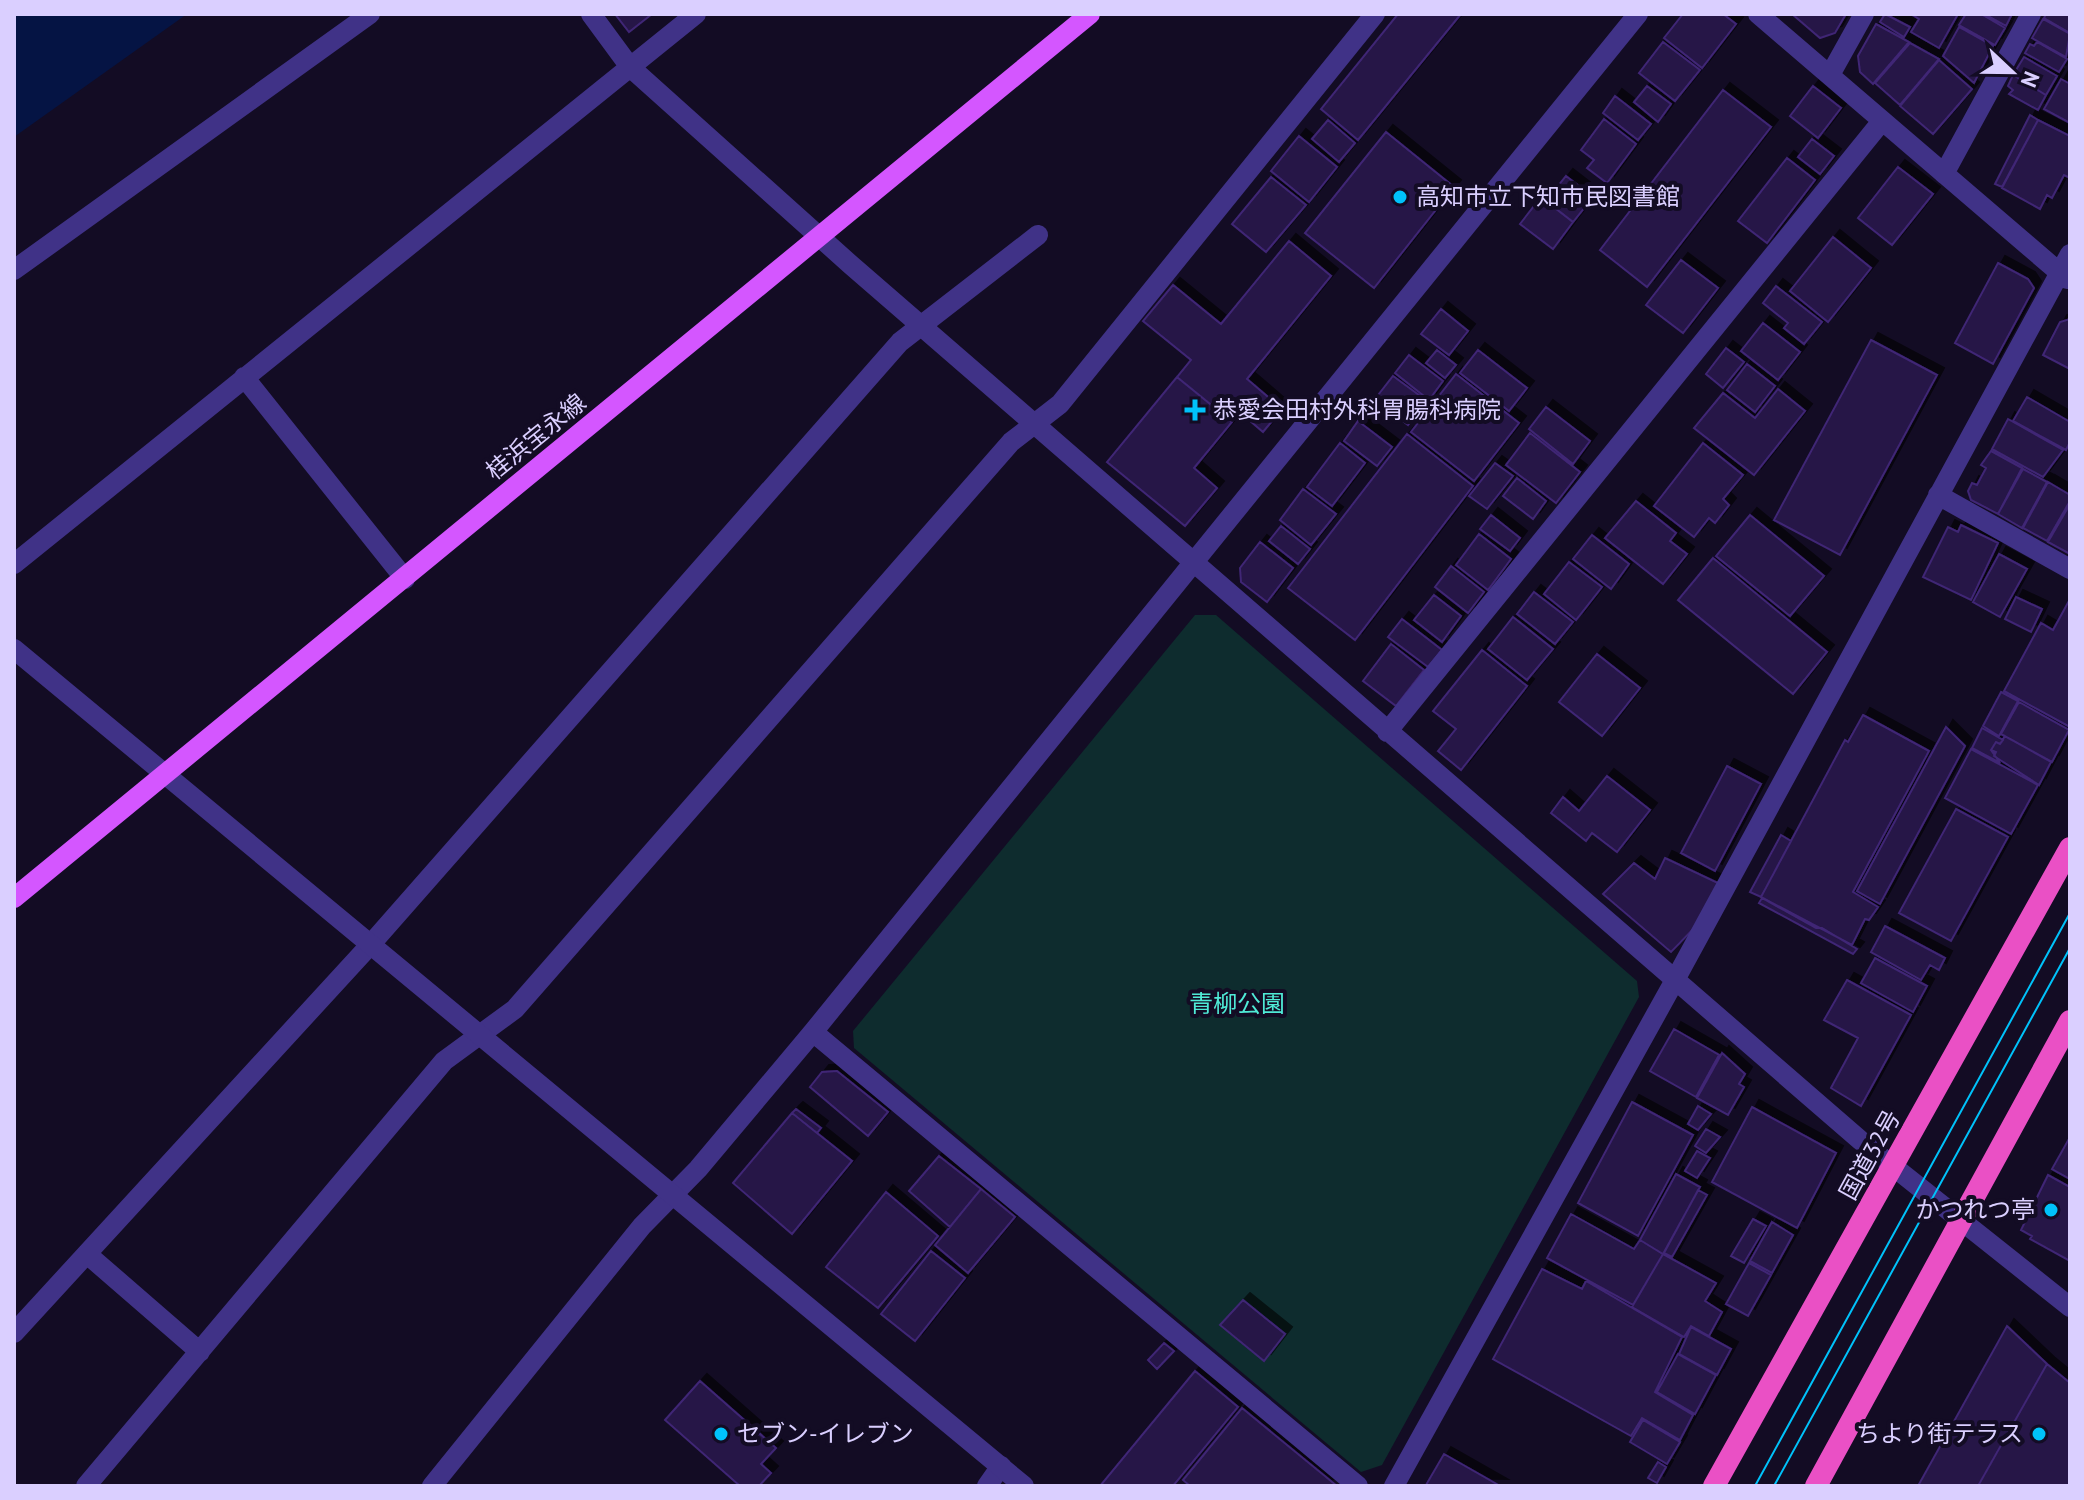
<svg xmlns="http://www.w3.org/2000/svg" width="2084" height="1500" viewBox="0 0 2084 1500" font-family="'PT Sans','Noto Sans JP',sans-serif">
<defs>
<filter id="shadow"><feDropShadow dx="7" dy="-7" stdDeviation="0" flood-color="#0009"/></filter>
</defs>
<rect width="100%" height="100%" fill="#130c24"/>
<path fill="#0e2c2e" d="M 1195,615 L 1216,615 L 1637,981 L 1639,997 L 1382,1465 L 1361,1472 L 854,1048 L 853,1031 Z"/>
<path fill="#051444" d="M 14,14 L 187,14 L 14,137 Z"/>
<path fill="#261647" stroke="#3f2675" stroke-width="2" filter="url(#shadow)" d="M 615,14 L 652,14 L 629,32 Z
M 1398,14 L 1461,14 L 1358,140 L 1321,109 Z
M 1683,14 L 1723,14 L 1736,24 L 1702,68 L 1664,38 Z
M 1792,14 L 1846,14 L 1835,33 L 1820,38 Z
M 1885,14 L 1910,27 L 1904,37 L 1880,22 Z
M 1911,14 L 1958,14 L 1939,48 L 1911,32 L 1919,19 Z
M 1966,14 L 1981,14 L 2005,28 L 1995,45 L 1959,25 Z
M 1984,14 L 2012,14 L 2006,26 Z
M 2046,14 L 2070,14 L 2070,33 L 2044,18 Z
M 2043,19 L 2070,34 L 2066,57 L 2032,38 Z
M 1876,24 L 1909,42 L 1873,84 L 1860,72 L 1858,56 Z
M 1959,27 L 1993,46 L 1974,83 L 1943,56 Z
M 1663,42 L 1700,70 L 1675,101 L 1639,73 Z
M 2037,42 L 2067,59 L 2059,72 L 2025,53 L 2030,44 L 2034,46 Z
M 1910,43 L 1939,59 L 1900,105 L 1875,83 Z
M 2024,57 L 2057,76 L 2046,95 L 2013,75 Z
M 1939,60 L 1972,89 L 1933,134 L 1900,106 Z
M 2013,75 L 2046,95 L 2038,110 L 2009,94 L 2013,90 L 2008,86 Z
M 2061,79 L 2070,84 L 2070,123 L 2044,109 Z
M 1647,86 L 1671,104 L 1658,122 L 1634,102 Z
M 1813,86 L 1841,108 L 1818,138 L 1790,116 Z
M 1723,90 L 1771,127 L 1647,287 L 1600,250 Z
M 1615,96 L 1651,124 L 1638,140 L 1603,113 Z
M 2030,115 L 2038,120 L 2002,187 L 1995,184 Z
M 1604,119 L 1636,144 L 1607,183 L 1587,168 L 1594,160 L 1581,150 Z
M 1328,120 L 1355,143 L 1339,162 L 1312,139 Z
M 2038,120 L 2070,136 L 2070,178 L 2064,175 L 2052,198 L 2047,195 L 2040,209 L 2002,188 Z
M 1386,132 L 1454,187 L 1374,288 L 1305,233 Z
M 1299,136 L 1337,167 L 1309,202 L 1271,171 Z
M 1812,139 L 1834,156 L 1820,174 L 1798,157 Z
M 1787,158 L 1815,180 L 1767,243 L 1738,221 Z
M 1898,167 L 1933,194 L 1892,245 L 1858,218 Z
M 1566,176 L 1593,197 L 1573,222 L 1546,201 Z
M 1271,177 L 1306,205 L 1266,252 L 1232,224 Z
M 1541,197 L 1573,222 L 1553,249 L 1520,224 Z
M 1833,237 L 1871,268 L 1828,322 L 1790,291 Z
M 1289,241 L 1331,276 L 1247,379 L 1282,409 L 1263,432 L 1228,402 L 1220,412 L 1177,377 L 1191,360 L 1143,321 L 1173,285 L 1221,324 Z
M 1681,260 L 1718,288 L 1683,333 L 1646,305 Z
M 1998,263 L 2028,279 L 2034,288 L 1993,364 L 1955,343 Z
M 1776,286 L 1822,322 L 1804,344 L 1784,328 L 1788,323 L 1763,303 Z
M 1441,309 L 1468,331 L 1449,355 L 1421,334 Z
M 2070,319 L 2070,369 L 2043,355 L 2060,322 Z
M 1763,323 L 1800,352 L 1778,380 L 1741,351 Z
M 1871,340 L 1937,375 L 1840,555 L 1774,520 Z
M 1726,348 L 1744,362 L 1723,388 L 1706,374 Z
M 1437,350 L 1456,365 L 1445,378 L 1426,363 Z
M 1478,350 L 1527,388 L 1509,411 L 1460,373 Z
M 1409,355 L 1443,381 L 1429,400 L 1395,373 Z
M 1747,364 L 1775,386 L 1755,412 L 1727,390 Z
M 1456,374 L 1519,423 L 1474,481 L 1411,432 Z
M 1393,376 L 1427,401 L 1408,425 L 1375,399 Z
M 1177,377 L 1232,422 L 1194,468 L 1217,488 L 1185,526 L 1107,462 Z
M 1778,389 L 1805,411 L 1754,475 L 1694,428 L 1723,393 L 1755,418 Z
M 2027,397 L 2070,422 L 2070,442 L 2066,450 L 2013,421 Z
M 1546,407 L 1590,441 L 1573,464 L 1529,429 Z
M 2008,419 L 2063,450 L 2043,477 L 1992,449 Z
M 1358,421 L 1392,447 L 1377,466 L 1344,441 Z
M 1530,433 L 1580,472 L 1556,503 L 1506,465 Z
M 1407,434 L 1473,486 L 1355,640 L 1288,588 Z
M 1340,443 L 1365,463 L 1332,506 L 1307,487 Z
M 1703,443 L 1743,475 L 1723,499 L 1729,505 L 1715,523 L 1709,518 L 1694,537 L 1654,506 Z
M 1991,451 L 2022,468 L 1998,514 L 1971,500 L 1968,491 L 1972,483 L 1977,485 L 1986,468 L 1981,465 Z
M 1495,463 L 1513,476 L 1487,509 L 1469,496 Z
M 2023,469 L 2047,482 L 2022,528 L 1998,514 Z
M 1517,478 L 1546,501 L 1533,519 L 1503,496 Z
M 2048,482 L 2070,495 L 2070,501 L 2047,541 L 2023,528 Z
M 1303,489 L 1336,514 L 1311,545 L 1280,520 Z
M 1636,501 L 1676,533 L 1670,541 L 1687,554 L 1663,584 L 1605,538 Z
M 2070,504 L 2070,554 L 2048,542 Z
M 1491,515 L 1520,538 L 1510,551 L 1480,529 Z
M 1750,515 L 1824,576 L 1790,616 L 1716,556 Z
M 1961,525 L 1998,543 L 1971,600 L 1923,577 L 1948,527 L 1958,532 Z
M 1281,526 L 1310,549 L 1298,564 L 1269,541 Z
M 1479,534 L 1511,559 L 1488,590 L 1456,565 Z
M 1592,535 L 1629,564 L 1611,589 L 1573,559 Z
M 1260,542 L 1293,568 L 1267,602 L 1241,582 L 1240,568 Z
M 1999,554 L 2027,569 L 2000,617 L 1973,602 Z
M 1713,558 L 1827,652 L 1793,694 L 1678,600 Z
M 1569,562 L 1602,587 L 1576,620 L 1544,594 Z
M 1451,566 L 1484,592 L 1468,613 L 1435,587 Z
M 1534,592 L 1573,622 L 1555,644 L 1517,614 Z
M 1434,595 L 1461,616 L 1442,642 L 1414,620 Z
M 2016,597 L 2042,609 L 2031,632 L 2005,619 Z
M 2070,599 L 2070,727 L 2004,691 L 2041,623 L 2053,630 Z
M 1513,617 L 1553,649 L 1527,680 L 1488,649 Z
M 1402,619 L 1442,650 L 1428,667 L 1388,637 Z
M 1391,644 L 1424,670 L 1396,706 L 1363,681 Z
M 1482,650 L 1527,686 L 1461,770 L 1438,751 L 1456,729 L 1433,711 Z
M 1597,654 L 1640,688 L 1602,736 L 1559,702 Z
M 2001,692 L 2018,701 L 1999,736 L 1983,726 Z
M 2019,702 L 2069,730 L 2052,762 L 2001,734 Z
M 1863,715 L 1929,751 L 1853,892 L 1878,907 L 1869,920 L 1865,919 L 1852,945 L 1761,897 L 1845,740 L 1848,742 Z
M 1946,727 L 1965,746 L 1880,904 L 1857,891 Z
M 1982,728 L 2003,740 L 2000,744 L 1996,742 L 1991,750 L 2000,763 L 1972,748 Z
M 2005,736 L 2051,762 L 2039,785 L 1994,756 L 1996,752 L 1991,750 L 1996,742 L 2000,744 Z
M 1971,749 L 2038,785 L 2011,834 L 1945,798 Z
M 1727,766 L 1761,784 L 1715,871 L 1681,853 Z
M 1607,776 L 1650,810 L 1617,852 L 1592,833 L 1586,841 L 1551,813 L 1563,797 L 1579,811 Z
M 1956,809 L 2008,837 L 1951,941 L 1899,913 Z
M 1781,835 L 1791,841 L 1761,897 L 1750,892 Z
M 1665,858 L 1720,884 L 1704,918 L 1671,952 L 1603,894 L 1634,863 L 1655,879 Z
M 1762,898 L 1816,928 L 1822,928 L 1857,949 L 1853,954 L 1759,903 Z
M 1885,926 L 1945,958 L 1939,970 L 1930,965 L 1921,980 L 1871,952 Z
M 1875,958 L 1927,986 L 1913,1012 L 1861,983 Z
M 1847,980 L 1911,1015 L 1861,1106 L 1831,1088 L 1858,1038 L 1824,1020 Z
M 1674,1029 L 1719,1055 L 1696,1097 L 1650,1071 Z
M 1722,1053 L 1745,1074 L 1739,1084 L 1744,1087 L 1728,1115 L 1697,1098 Z
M 837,1071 L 888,1112 L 868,1136 L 810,1087 L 822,1072 Z
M 1632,1102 L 1693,1135 L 1638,1236 L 1578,1203 Z
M 1698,1106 L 1711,1114 L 1698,1130 L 1688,1124 Z
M 1752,1107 L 1836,1153 L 1797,1228 L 1712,1182 Z
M 796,1109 L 821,1128 L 817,1133 L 792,1113 Z
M 792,1113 L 852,1161 L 792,1234 L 733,1183 Z
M 1706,1129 L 1720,1137 L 1706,1153 L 1695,1146 Z
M 2070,1137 L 2070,1179 L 2052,1169 Z
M 1697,1151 L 1710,1158 L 1697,1178 L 1685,1171 Z
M 939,1156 L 981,1189 L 950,1227 L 909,1191 Z
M 1676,1174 L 1700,1187 L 1663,1254 L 1640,1240 Z
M 2048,1175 L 2070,1187 L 2070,1261 L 2030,1239 L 2032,1236 L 2021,1230 Z
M 981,1189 L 1015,1217 L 968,1273 L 935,1245 Z
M 1698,1190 L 1707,1195 L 1672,1257 L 1664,1253 Z
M 886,1192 L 938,1236 L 878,1308 L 826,1267 Z
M 1571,1214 L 1634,1249 L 1640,1240 L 1663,1254 L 1633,1305 L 1547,1258 Z
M 1753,1219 L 1766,1226 L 1744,1263 L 1731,1256 Z
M 1772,1222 L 1793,1235 L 1772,1273 L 1750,1261 Z
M 931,1251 L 965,1278 L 915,1341 L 881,1314 Z
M 1663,1254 L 1716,1283 L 1705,1301 L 1722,1312 L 1709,1336 L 1691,1326 L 1684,1337 L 1632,1307 Z
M 1749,1263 L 1771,1275 L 1748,1316 L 1726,1304 Z
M 1542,1269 L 1582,1289 L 1586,1281 L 1682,1337 L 1655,1392 L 1693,1415 L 1680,1440 L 1642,1418 L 1631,1436 L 1493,1359 Z
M 1243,1300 L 1285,1334 L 1264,1361 L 1220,1325 Z
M 2007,1326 L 2047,1364 L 1978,1486 L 1918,1486 Z
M 1691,1327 L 1731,1349 L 1717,1375 L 1679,1354 Z
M 1164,1343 L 1174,1351 L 1157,1369 L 1148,1360 Z
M 1678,1354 L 1716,1375 L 1695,1414 L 1657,1392 Z
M 2047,1364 L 2070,1383 L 2070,1486 L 1978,1486 Z
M 1195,1371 L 1238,1407 L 1173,1486 L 1100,1486 Z
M 700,1381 L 776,1448 L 761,1464 L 771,1473 L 759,1486 L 740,1486 L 665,1420 Z
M 1242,1408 L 1337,1486 L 1190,1486 L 1183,1480 Z
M 1643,1420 L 1680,1442 L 1667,1464 L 1630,1442 Z
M 1444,1454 L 1500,1486 L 1426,1485 Z
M 1658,1462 L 1666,1467 L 1657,1483 L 1648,1478 Z"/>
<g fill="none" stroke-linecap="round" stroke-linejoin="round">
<path stroke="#403287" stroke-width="20" d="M 591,14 L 630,67 L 851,265 L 1860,1140 L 2070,1307
M 1758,14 L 2067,279
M 1830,75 L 1864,14
M 1944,174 L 2031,14
M 244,377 L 405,579
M 1938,495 L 2070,569
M 14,564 L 696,14
M 1387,732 L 1882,121
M 813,1032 L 1358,1486
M 87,1254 L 200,1352
M 14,1333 L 371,944 L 900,342 L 1038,235
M 86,1486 L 444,1061 L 515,1009 L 1011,442 L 1060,404 L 1375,14
M 432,1486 L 642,1226 L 698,1169 L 813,1032 L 1638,14
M 987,1486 L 1001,1466
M 1394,1486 L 1675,980 L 2070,254"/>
<path stroke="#403287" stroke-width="20" d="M 14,270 L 370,14
M 14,649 L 1024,1486"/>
<path stroke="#d456ff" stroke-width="20" d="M 14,898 L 1090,14"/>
<path stroke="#ea50c5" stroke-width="22" d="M 1714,1486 L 2070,848
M 1816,1486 L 2070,1021"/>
<path stroke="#00c2fa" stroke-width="2" d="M 1755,1486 L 2070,913
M 1774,1486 L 2070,948"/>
</g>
<g fill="#00c2fa" stroke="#130c24" stroke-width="3">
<circle cx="1400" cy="197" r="8"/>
<path d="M1191 398h8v8h8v8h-8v8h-8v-8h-8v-8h8z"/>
<circle cx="2051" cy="1210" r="8"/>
<circle cx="721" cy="1434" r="8"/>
<circle cx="2039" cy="1434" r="8"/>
</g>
<g text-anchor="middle" stroke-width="8" stroke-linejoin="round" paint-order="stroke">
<g font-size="24" fill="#dacfff" stroke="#130c24" text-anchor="start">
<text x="1416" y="205">高知市立下知市民図書館</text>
<text x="1213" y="418">恭愛会田村外科胃腸科病院</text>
<text x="2035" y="1218" text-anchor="end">かつれつ亭</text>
<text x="737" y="1442">セブン-イレブン</text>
<text x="2023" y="1442" text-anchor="end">ちより街テラス</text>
</g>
<g font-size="24" fill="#dacfff" stroke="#130c24">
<text transform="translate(536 437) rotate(-39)" y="8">桂浜宝永線</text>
<text transform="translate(1870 1155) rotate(-61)" y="8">国道32号</text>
</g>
<g font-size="24" fill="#4fead6" stroke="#130c24">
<text x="1237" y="1012">青柳公園</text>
</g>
</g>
<rect width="2084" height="1500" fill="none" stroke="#dacfff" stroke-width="32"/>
<g transform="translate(2012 72) rotate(112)" stroke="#130c24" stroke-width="6" paint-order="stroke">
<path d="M0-6L14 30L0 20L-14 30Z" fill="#dacfff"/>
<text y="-12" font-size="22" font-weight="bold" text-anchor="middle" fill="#dacfff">N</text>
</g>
</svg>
